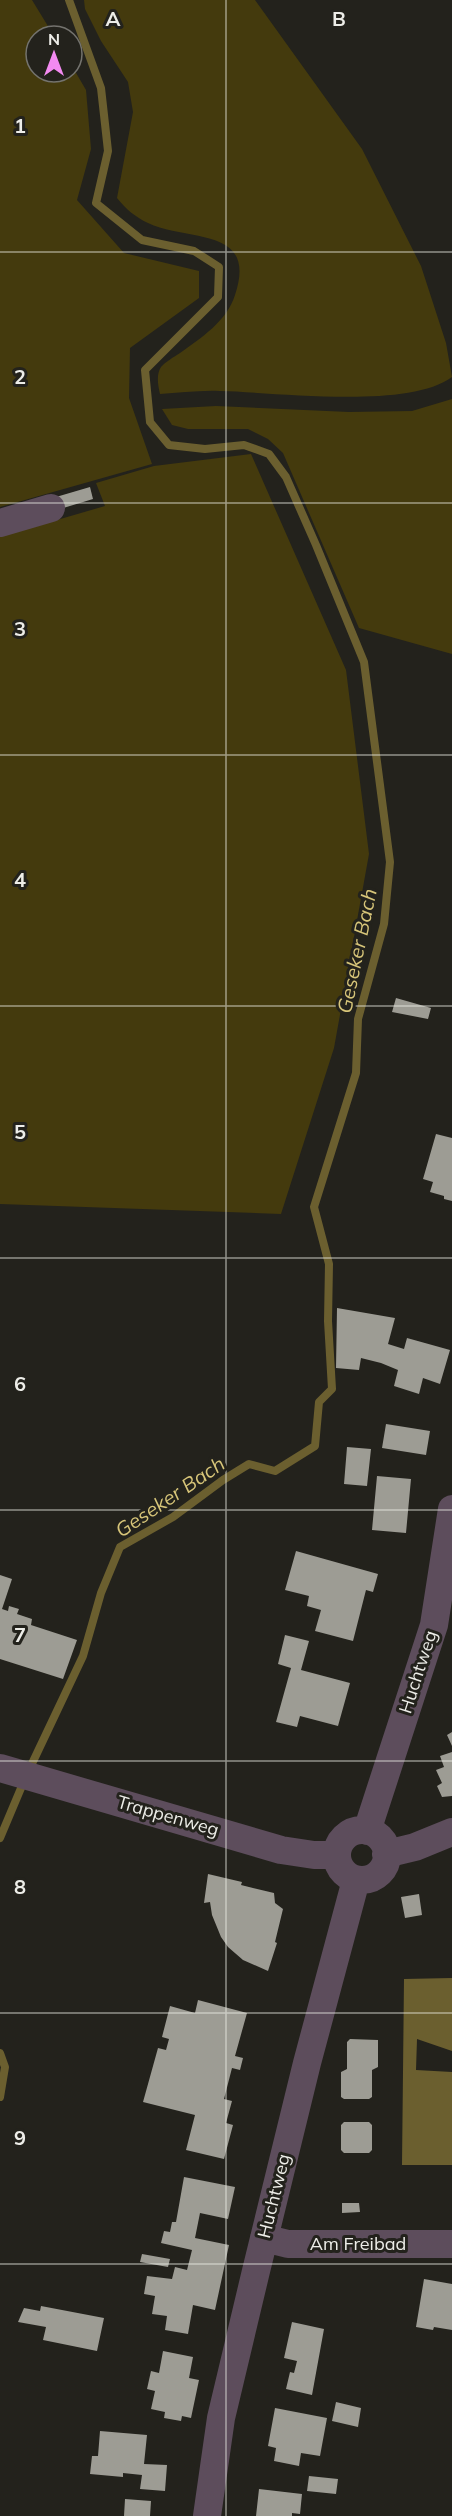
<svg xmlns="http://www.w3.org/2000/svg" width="452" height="2516" viewBox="0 0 452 2516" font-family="Mulish,sans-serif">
<rect width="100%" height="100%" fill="#23221c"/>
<path fill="#443a0d" d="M 0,0 L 32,0 L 54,36 L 36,36 L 36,72 L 72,72 L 72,66 L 86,90 L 91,149 L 77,200 L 124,253 L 199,271 L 199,298 L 130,348 L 129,398 L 152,464 L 0,507 Z
M 84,0 L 255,0 L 362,149 L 421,266 L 446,343 L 452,377 C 408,410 276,392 220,391 C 200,390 179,393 160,394 C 158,385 156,375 161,367 C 165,362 174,357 180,353 C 201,338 227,321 235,295 C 258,226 188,242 148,223 C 135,217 126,209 117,198 L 133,112 L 128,82 L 101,41 L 85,9 Z
M 452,399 L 452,654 L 359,628 L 283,453 L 268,439 L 248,429 L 188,429 L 172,425 L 162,409 L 216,406 L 349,412 L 412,411 Z
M 251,454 L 346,670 L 369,854 L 334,1048 L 281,1214 L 0,1204 L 0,528 L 50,522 L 105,506 L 96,483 L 154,466 Z"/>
<path fill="#6b5f2f" d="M 452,1978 L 452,2051 L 417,2039 L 416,2070 L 452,2072 L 452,2165 L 402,2165 L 404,1979 Z"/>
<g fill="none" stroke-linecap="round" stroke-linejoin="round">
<path stroke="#6b5f2f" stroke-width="8" d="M 29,1770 L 83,1656 L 101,1593 L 120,1547 L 173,1517 L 223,1480 L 249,1464 L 275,1471 L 315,1446 L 319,1402 L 332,1389 L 328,1321 L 329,1264 L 314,1207 L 356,1073 L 358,1019 L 384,924 L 390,862 L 364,662 L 316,545 L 286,477 L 269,454 L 244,445 L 205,449 L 169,445 L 150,422 L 145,370 L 218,297 L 219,267 L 194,251 L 142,240 L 96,203 L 108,151 L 101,88 L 69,0
M 0,1838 L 24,1781
M 0,2053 L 5,2067 L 0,2097"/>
</g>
<path fill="#9d9c94" d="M 90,487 L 93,499 L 60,509 L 56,497 Z
M 396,998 L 431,1008 L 428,1019 L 392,1012 Z
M 436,1134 L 452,1138 L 452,1201 L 444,1199 L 444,1196 L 430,1192 L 433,1182 L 423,1179 Z
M 337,1308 L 395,1318 L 388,1344 L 404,1349 L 407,1338 L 450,1350 L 440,1384 L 423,1378 L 419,1394 L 394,1386 L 398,1370 L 381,1363 L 361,1358 L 359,1370 L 336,1368 Z
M 386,1424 L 430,1431 L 426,1455 L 382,1448 Z
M 347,1447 L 371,1449 L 367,1486 L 344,1484 Z
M 377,1476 L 411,1479 L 406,1533 L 372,1530 Z
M 296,1551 L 378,1574 L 373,1592 L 366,1590 L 353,1641 L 315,1631 L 321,1610 L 307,1606 L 309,1596 L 285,1590 Z
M 0,1575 L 12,1579 L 2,1609 L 8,1611 L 9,1606 L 19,1609 L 17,1614 L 32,1619 L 31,1625 L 77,1640 L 63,1679 L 0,1659 Z
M 285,1635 L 309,1641 L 301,1670 L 350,1683 L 338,1726 L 300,1716 L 297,1727 L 276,1722 L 291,1668 L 278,1664 Z
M 452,1732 L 452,1746 L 447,1735 Z
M 452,1752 L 452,1796 L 442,1797 L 437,1786 L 442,1783 L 436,1770 L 444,1767 L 440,1756 Z
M 208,1874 L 242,1882 L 241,1885 L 274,1893 L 275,1903 L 283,1909 L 275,1942 L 277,1943 L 268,1971 L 243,1960 L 228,1947 L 221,1937 L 212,1915 L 210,1902 L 204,1903 Z
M 419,1894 L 422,1915 L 405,1918 L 401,1897 Z
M 198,2000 L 247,2013 L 235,2056 L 243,2058 L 240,2070 L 232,2068 L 224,2099 L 232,2101 L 226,2123 L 233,2125 L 224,2159 L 186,2150 L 195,2115 L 143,2102 L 158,2048 L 166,2050 L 169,2039 L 162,2037 L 170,2006 L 195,2013 Z
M 350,2039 L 378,2040 L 378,2067 L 372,2070 L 372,2097 L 369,2099 L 344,2099 L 341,2097 L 341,2072 L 347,2069 L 347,2042 Z
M 344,2122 L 369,2122 L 372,2125 L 372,2150 L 369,2153 L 344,2153 L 341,2150 L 341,2125 Z
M 184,2177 L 235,2187 L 228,2219 L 200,2213 L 195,2238 L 229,2245 L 215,2310 L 193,2305 L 188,2334 L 165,2330 L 167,2316 L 152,2314 L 155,2296 L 144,2294 L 147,2276 L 172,2279 L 175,2267 L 187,2270 L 192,2250 L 161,2243 L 164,2231 L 170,2232 L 172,2222 L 176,2222 Z
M 342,2203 L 359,2203 L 360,2212 L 342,2213 Z
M 142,2254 L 170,2259 L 168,2267 L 140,2262 Z
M 424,2279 L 452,2284 L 452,2330 L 434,2327 L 433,2330 L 416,2327 Z
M 41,2306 L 104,2318 L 97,2351 L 43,2340 L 46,2327 L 18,2322 L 24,2308 L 40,2311 Z
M 292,2322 L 324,2329 L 312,2395 L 286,2389 L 290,2372 L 294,2373 L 297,2361 L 284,2358 Z
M 163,2351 L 193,2357 L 189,2378 L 199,2380 L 191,2418 L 182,2416 L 181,2421 L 164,2418 L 165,2412 L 151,2409 L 155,2391 L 147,2389 L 151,2371 L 159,2373 Z
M 336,2402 L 361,2408 L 358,2427 L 332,2421 Z
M 275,2408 L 327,2418 L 320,2456 L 301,2453 L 299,2466 L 274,2461 L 276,2448 L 268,2446 Z
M 100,2431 L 147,2435 L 144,2464 L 167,2465 L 165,2491 L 140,2489 L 142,2475 L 123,2473 L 123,2477 L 90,2474 L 92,2456 L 98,2456 Z
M 309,2476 L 338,2479 L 336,2494 L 307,2491 Z
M 259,2489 L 302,2494 L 300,2514 L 292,2513 L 292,2516 L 256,2516 Z
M 125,2499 L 151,2501 L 150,2516 L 124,2516 Z"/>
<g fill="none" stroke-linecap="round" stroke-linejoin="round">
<path stroke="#5d4d5c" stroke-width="28" d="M 0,523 L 51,508
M 0,1768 L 281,1850 L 314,1855 L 337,1855
M337 1855a25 25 0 1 1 50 0a25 25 0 1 1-50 0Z
M 367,1831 L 434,1625 L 452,1509
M 386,1854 L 415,1847 L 452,1832
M 264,2238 L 288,2244 L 452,2244
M 207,2516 L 221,2418 L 256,2271 L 307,2063 L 356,1880"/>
</g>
<path fill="none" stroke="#edede8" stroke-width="1.5" stroke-opacity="0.55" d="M 226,0 L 226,2516M 0,252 L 452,252M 0,503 L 452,503M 0,755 L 452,755M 0,1006 L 452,1006M 0,1258 L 452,1258M 0,1510 L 452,1510M 0,1761 L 452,1761M 0,2013 L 452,2013M 0,2264 L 452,2264"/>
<g text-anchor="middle" stroke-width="6" stroke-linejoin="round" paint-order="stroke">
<g font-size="18" fill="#edede8" stroke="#23221c">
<text transform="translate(418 1672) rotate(-72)" y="6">Huchtweg</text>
<text transform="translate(168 1816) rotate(16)" y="6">Trappenweg</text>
<text transform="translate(274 2196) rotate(-76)" y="6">Huchtweg</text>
<text x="358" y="2250">Am Freibad</text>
</g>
<g font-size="20" font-style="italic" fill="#d7c579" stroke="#23221c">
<text transform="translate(357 951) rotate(-78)" y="7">Geseker Bach</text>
<text transform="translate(170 1497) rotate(-34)" y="7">Geseker Bach</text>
</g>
</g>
<g font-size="20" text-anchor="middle" font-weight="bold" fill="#edede8" stroke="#23221c" stroke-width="6" stroke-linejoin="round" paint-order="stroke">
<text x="113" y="26">A</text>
<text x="339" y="26">B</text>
<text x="20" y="133">1</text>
<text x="20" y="384">2</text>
<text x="20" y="636">3</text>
<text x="20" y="887">4</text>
<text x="20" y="1139">5</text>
<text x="20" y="1391">6</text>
<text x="20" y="1642">7</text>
<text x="20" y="1894">8</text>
<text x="20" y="2145">9</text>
</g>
<g transform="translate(54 54)"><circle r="28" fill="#23221c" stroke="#74736e" stroke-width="1.5"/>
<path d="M0-4.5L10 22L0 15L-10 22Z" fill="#f38af1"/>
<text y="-9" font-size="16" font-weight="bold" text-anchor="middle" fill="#edede8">N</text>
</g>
</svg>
